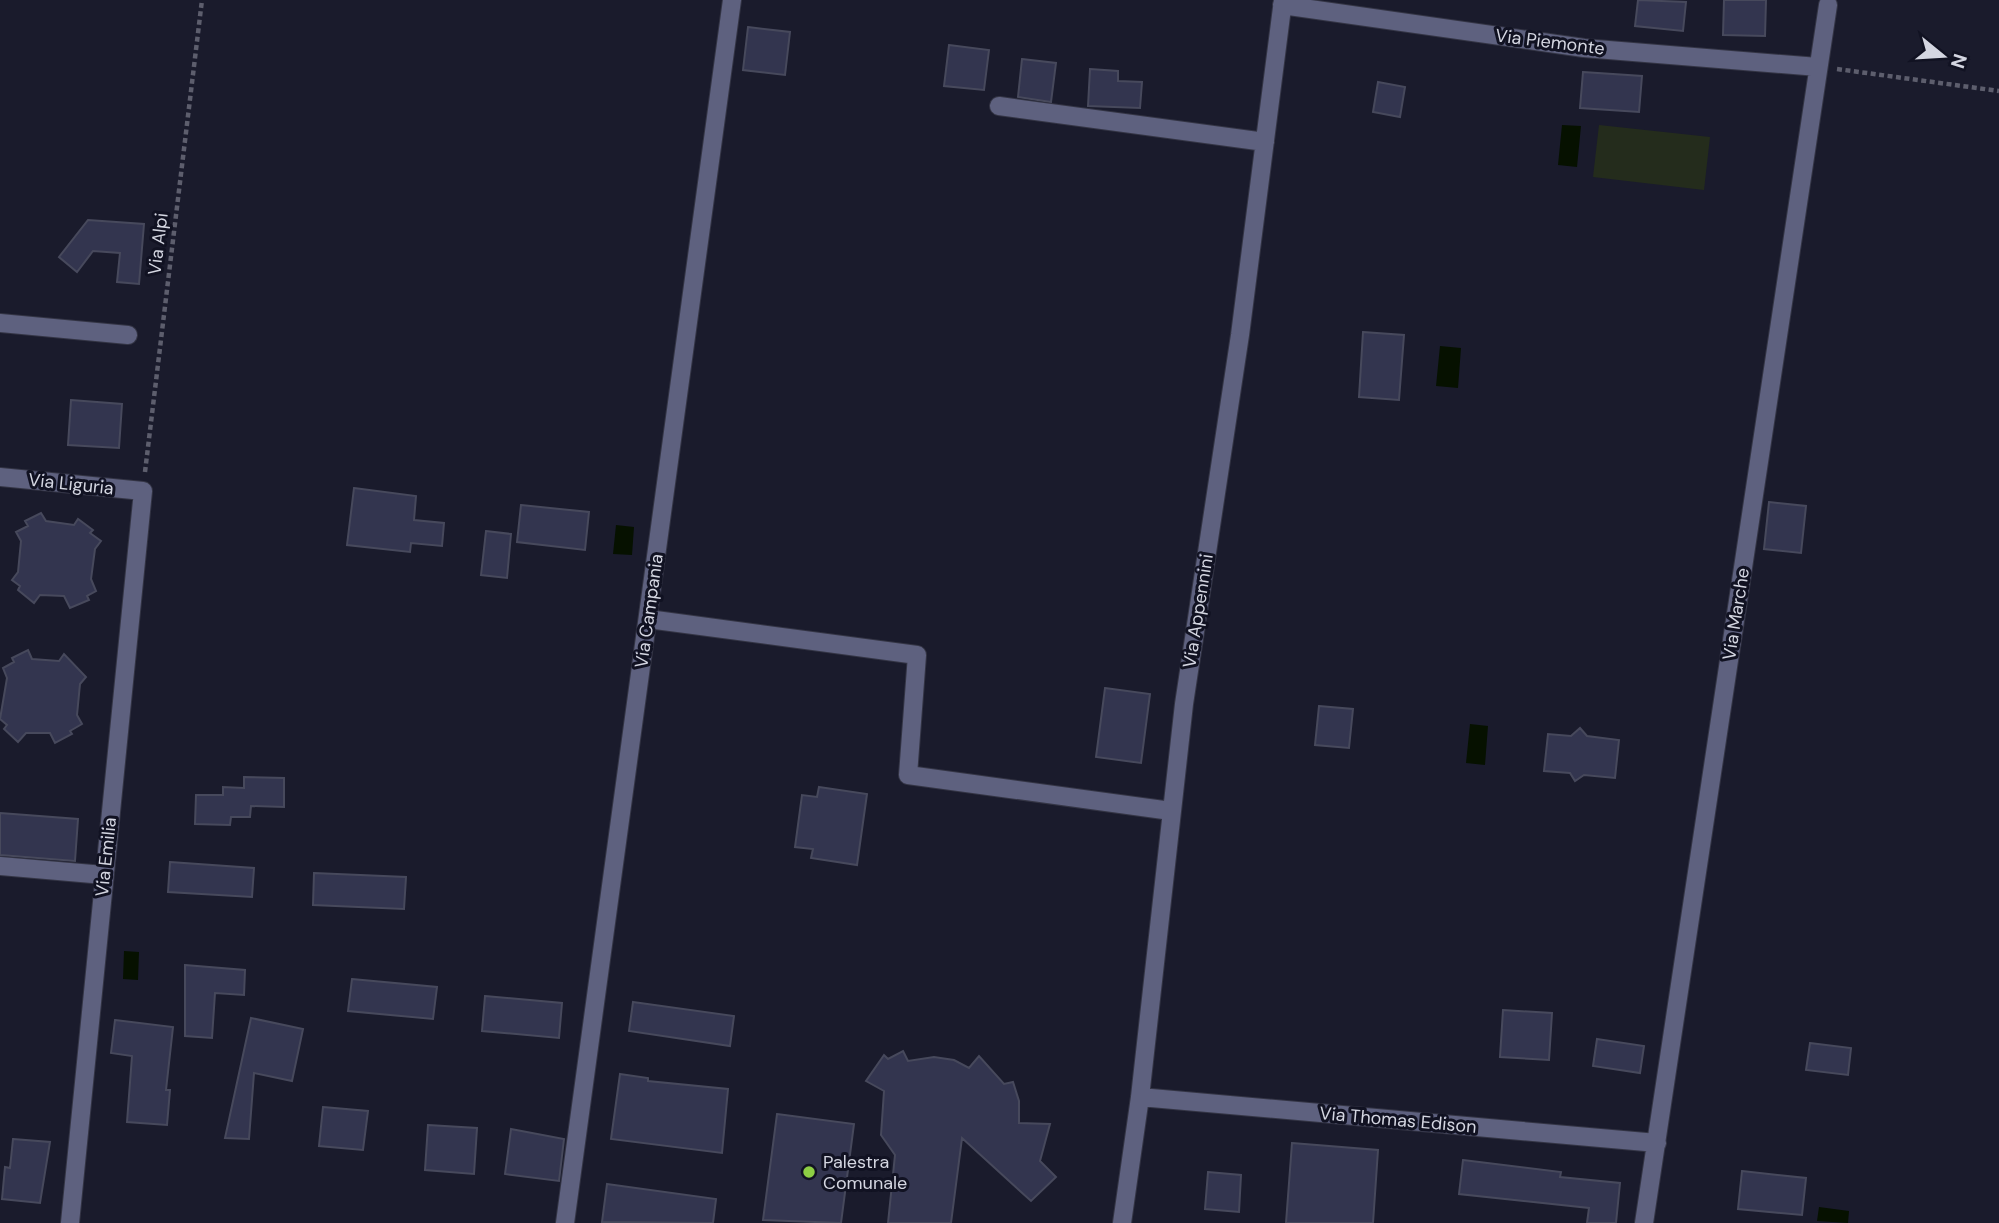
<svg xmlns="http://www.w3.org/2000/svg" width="1999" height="1223" viewBox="0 0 1999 1223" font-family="'DM Sans',sans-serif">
<rect width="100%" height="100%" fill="#1a1b2c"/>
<path fill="#242c1c" d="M 1599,125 L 1710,137 L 1704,190 L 1593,177 Z"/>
<path fill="#061100" d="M 1562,125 L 1581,126 L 1577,167 L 1558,165 Z
M 1440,346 L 1461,348 L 1458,388 L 1436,386 Z
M 616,525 L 634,527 L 632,555 L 613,554 Z
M 1470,724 L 1488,726 L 1485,765 L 1466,763 Z
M 124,951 L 139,952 L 138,980 L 123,979 Z
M 1819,1207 L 1849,1211 L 1848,1223 L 1817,1221 Z"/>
<path fill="#33354f" stroke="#47495c" stroke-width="2" d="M 1638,0 L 1686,2 L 1683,31 L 1635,26 Z
M 1724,0 L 1766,0 L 1765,36 L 1723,35 Z
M 748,27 L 790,32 L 785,75 L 743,70 Z
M 949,45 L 989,50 L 984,90 L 944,86 Z
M 1022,59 L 1056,63 L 1051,102 L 1018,97 Z
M 1090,69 L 1118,71 L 1118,81 L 1142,82 L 1140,108 L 1088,106 Z
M 1583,72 L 1642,76 L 1639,112 L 1580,108 Z
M 1378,82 L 1405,87 L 1400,117 L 1373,112 Z
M 88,220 L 144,224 L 139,284 L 117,282 L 120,253 L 93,251 L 77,272 L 59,257 Z
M 1363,332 L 1404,335 L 1399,400 L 1359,397 Z
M 71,400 L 122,404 L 119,448 L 68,445 Z
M 354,488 L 416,496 L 414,520 L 444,523 L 442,546 L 411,543 L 410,552 L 347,545 Z
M 1769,502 L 1806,506 L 1801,553 L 1764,549 Z
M 521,505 L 589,512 L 585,550 L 517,542 Z
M 41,513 L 46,521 L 74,525 L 78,519 L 93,530 L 90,533 L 101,541 L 95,549 L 91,579 L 96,591 L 87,596 L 89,600 L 70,608 L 64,596 L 40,595 L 34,603 L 18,590 L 20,586 L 12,580 L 18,572 L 21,541 L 16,532 L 28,526 L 25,521 Z
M 486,531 L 511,534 L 507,578 L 481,575 Z
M 28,650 L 32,659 L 59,661 L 64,654 L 86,677 L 80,684 L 77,715 L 82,724 L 70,731 L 72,734 L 55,743 L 50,733 L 26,733 L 18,742 L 4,729 L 7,725 L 0,719 L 7,678 L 3,668 L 14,662 L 12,658 Z
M 1105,688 L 1150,694 L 1141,763 L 1096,757 Z
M 1319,706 L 1353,709 L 1349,748 L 1315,745 Z
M 1580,728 L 1587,736 L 1619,740 L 1615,778 L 1584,775 L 1575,781 L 1570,773 L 1544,771 L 1548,734 L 1571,736 Z
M 244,777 L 284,778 L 284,807 L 251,806 L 250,817 L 231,817 L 230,825 L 195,824 L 196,795 L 223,795 L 223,787 L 244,788 Z
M 819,787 L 867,794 L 857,865 L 811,858 L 813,849 L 795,847 L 802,795 L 817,797 Z
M 0,813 L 78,819 L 75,861 L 0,855 Z
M 170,862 L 254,868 L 252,897 L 168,892 Z
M 314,873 L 406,877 L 404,909 L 313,905 Z
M 185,965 L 245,970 L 244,995 L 215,993 L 212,1038 L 185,1036 Z
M 352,979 L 437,987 L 433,1019 L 348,1011 Z
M 485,996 L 562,1003 L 559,1038 L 482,1031 Z
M 633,1002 L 734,1016 L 730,1046 L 629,1031 Z
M 1503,1010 L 1552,1013 L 1549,1060 L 1500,1057 Z
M 251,1018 L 303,1029 L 292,1081 L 254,1073 L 249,1139 L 225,1138 Z
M 115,1020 L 173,1027 L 166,1090 L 170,1090 L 167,1125 L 127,1122 L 132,1056 L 111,1053 Z
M 1597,1039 L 1644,1046 L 1640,1073 L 1593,1066 Z
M 1810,1043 L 1851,1048 L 1848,1075 L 1806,1070 Z
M 903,1051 L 908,1061 L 934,1057 L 954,1060 L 969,1068 L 979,1056 L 1004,1084 L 1013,1082 L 1019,1101 L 1019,1123 L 1050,1124 L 1040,1161 L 1056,1177 L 1031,1201 L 962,1138 L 951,1223 L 888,1223 L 895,1155 L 881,1135 L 884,1091 L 866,1081 L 884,1055 L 888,1059 Z
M 620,1074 L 648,1078 L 648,1081 L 728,1089 L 722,1153 L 611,1139 Z
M 323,1107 L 368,1111 L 363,1150 L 319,1146 Z
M 777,1114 L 854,1124 L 841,1223 L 763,1220 Z
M 428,1125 L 477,1128 L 474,1174 L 425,1170 Z
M 511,1129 L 564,1139 L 559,1181 L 505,1174 Z
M 13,1139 L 50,1142 L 40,1203 L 2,1199 L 5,1167 L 10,1168 Z
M 1292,1143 L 1378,1150 L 1373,1223 L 1286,1223 Z
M 1463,1160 L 1561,1172 L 1560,1177 L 1620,1183 L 1616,1223 L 1587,1223 L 1589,1208 L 1459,1194 Z
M 1742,1171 L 1806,1178 L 1802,1215 L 1738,1209 Z
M 1208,1172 L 1241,1175 L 1239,1212 L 1205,1209 Z
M 607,1184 L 716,1199 L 713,1223 L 602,1222 Z"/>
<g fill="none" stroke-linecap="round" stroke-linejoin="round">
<g stroke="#343545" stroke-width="20">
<path id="minor" d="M 1282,5 L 1584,48 L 1818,67
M 999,106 L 1265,142
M 0,323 L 128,335
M 0,477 L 143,491 L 70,1223
M 648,619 L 917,655 L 908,775 L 1171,811
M 0,866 L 104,875
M 1140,1097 L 1657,1143
M 565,1223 L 732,0
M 1122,1223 L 1140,1097 L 1184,704 L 1240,335 L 1283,0
M 1644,1223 L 1828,5"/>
</g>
<path stroke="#5d5e6d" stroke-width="4.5" stroke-dasharray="5 3.5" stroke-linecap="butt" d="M 1837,69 L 1999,91
M 145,472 L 202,0"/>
<use href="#minor" stroke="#5e617f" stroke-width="18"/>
</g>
<circle fill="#8dce44" stroke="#111222" stroke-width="2.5" cx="809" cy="1172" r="7"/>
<g text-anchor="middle" stroke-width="6" stroke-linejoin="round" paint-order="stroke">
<g font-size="18" fill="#d4d6e1" stroke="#111222">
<text transform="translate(1550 42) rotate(7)" y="6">Via Piemonte</text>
<text transform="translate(158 244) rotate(-83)" y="6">Via Alpi</text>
<text transform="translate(71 484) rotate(6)" y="6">Via Liguria</text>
<text transform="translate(649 611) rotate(-82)" y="6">Via Campania</text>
<text transform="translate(1198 611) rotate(-81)" y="6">Via Appennini</text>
<text transform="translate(1736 614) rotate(-81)" y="6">Via Marche</text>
<text transform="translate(106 857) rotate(-84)" y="6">Via Emilia</text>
<text transform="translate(1398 1120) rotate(5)" y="6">Via Thomas Edison</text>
</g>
<g font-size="18" fill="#d4d6e1" stroke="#111222" text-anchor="start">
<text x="823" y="1168">Palestra<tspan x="823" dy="21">Comunale</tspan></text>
</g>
</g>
<g transform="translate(1943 56) rotate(108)" stroke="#111222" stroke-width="5" paint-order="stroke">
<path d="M0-5L12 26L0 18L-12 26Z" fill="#d4d6e1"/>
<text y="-10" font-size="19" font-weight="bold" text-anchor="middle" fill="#d4d6e1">N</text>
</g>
</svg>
